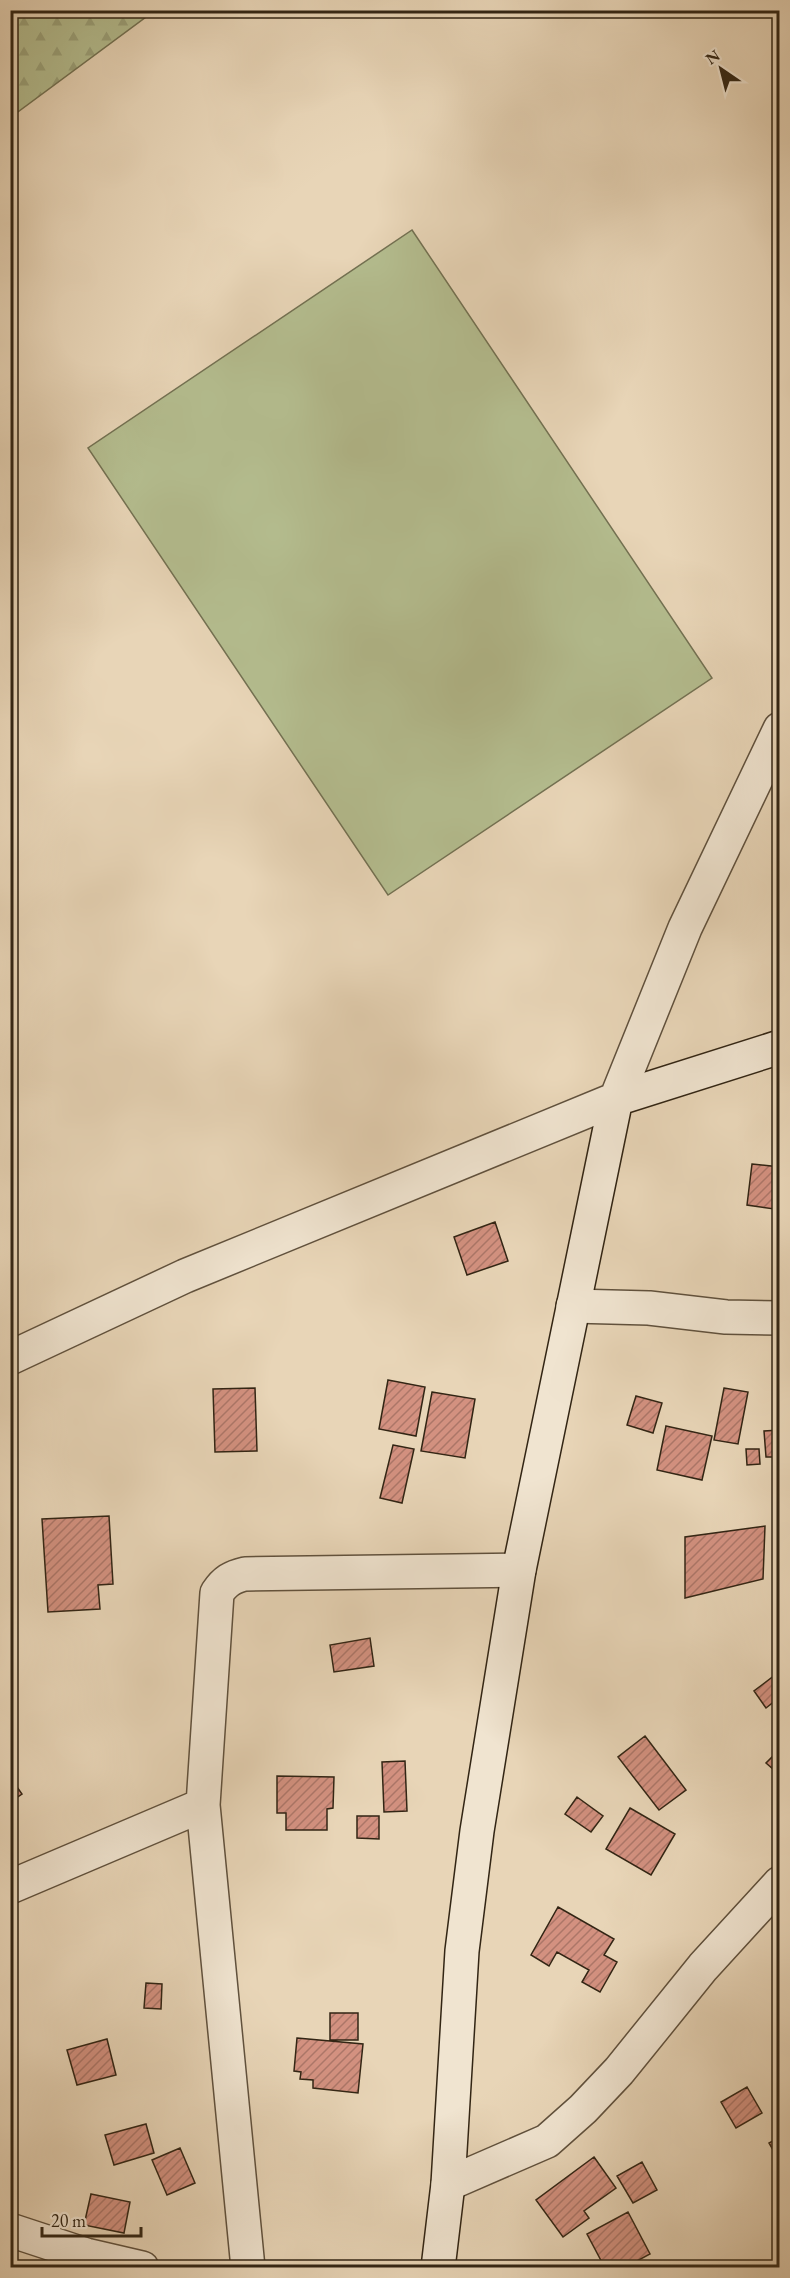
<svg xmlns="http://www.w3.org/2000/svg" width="790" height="2278" viewBox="0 0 790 2278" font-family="'EB Garamond',serif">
<defs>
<pattern id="forest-firs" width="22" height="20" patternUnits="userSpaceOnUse" patternTransform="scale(1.5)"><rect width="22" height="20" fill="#b4bd8f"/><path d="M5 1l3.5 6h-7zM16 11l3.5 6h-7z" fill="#9ba27a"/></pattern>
<pattern id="building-hatch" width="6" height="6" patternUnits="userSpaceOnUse" patternTransform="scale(1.5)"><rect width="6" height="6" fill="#d39180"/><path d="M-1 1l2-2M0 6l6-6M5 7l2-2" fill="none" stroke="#ac7668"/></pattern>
</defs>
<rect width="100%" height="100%" fill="#e8d5b7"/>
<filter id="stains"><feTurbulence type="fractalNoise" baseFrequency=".00333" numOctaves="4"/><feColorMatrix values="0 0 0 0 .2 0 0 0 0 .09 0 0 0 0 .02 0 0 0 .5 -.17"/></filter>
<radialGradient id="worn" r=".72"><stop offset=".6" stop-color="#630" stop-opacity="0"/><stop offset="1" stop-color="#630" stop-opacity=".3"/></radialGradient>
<path fill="url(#forest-firs)" stroke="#737152" stroke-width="1.5" d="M 11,10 L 154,10 L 154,11 L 11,117 Z"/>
<path fill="#b4bd8f" stroke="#737152" stroke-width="1.5" d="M 412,230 L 712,678 L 388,895 L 88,448 Z"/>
<path fill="url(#building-hatch)" stroke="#322514" stroke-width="1.5" d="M 752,1164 L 780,1167 L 774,1209 L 747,1205 Z
M 495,1222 L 508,1261 L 467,1275 L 454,1237 Z
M 775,1257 L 780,1257 L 780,1278 L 774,1278 Z
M 388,1380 L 425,1387 L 416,1436 L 379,1429 Z
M 255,1388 L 257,1451 L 215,1452 L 213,1389 Z
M 724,1388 L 748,1392 L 738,1444 L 714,1440 Z
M 432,1392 L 475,1399 L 465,1458 L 421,1451 Z
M 636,1396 L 662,1403 L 653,1433 L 627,1425 Z
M 666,1426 L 712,1436 L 702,1480 L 657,1470 Z
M 780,1430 L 780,1457 L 766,1457 L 764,1431 Z
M 393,1445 L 414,1449 L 402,1503 L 380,1498 Z
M 746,1449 L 759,1449 L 760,1464 L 747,1465 Z
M 109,1516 L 113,1584 L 98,1585 L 100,1609 L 48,1612 L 42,1519 Z
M 765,1526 L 763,1579 L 685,1598 L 685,1537 Z
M 370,1638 L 374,1666 L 334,1672 L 330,1645 Z
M 779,1672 L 780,1697 L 766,1708 L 754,1691 Z
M 645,1736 L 686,1790 L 659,1810 L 618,1757 Z
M 780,1749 L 780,1775 L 766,1763 Z
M 405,1761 L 407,1811 L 384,1812 L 382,1762 Z
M 277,1776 L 334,1777 L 333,1808 L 327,1809 L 327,1830 L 286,1830 L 286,1813 L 277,1813 Z
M 10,1777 L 22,1794 L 10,1802 Z
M 577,1797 L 603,1816 L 591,1832 L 565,1814 Z
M 630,1808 L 675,1834 L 651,1875 L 606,1849 Z
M 357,1816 L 379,1816 L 379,1839 L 357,1838 Z
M 558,1907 L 614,1939 L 604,1955 L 617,1962 L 600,1992 L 582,1982 L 589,1970 L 557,1952 L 549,1966 L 531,1955 Z
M 146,1983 L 162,1984 L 161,2009 L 144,2008 Z
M 330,2013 L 358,2013 L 358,2040 L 330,2040 Z
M 297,2038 L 363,2044 L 358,2093 L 313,2088 L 313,2080 L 300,2079 L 301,2072 L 294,2071 Z
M 107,2039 L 116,2075 L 77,2085 L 67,2050 Z
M 747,2087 L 762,2113 L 736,2128 L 721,2102 Z
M 146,2124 L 154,2153 L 114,2165 L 105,2135 Z
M 780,2137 L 780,2162 L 769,2143 Z
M 180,2148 L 195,2183 L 167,2195 L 152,2160 Z
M 594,2157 L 616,2188 L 584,2211 L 589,2218 L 563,2237 L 536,2200 Z
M 642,2162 L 657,2190 L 633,2203 L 617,2176 Z
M 91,2194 L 130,2202 L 124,2233 L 84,2225 Z
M 628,2212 L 650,2254 L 633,2263 L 635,2268 L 605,2268 L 587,2234 Z"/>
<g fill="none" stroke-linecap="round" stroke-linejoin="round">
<g stroke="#60513d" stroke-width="36">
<path id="street" d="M 573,1306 L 649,1308 L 726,1317 L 780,1318
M 10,1358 L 185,1276 L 616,1099 L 685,928 L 780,729
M 10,1887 L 203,1805
M 448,2184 L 547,2141 L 583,2109 L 619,2071 L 703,1967 L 780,1883
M 10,2230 L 86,2255 L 142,2268
M 248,2268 L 203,1805 L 217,1593 C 225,1581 232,1577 245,1574 L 519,1570"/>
</g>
<g stroke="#322514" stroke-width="36">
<path id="secondary" d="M 438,2268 L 448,2184 L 462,1951 L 477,1831 L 519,1570 L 616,1099 L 780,1047"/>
</g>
<use href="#street" stroke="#f0e4d0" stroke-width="33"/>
<use href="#secondary" stroke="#f0e4d0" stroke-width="33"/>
</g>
<rect width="790" height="2278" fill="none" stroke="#e8d5b7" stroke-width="36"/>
<rect x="12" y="12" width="766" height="2254" fill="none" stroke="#322514" stroke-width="3"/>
<rect x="18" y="18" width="754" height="2242" fill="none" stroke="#322514" stroke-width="1.5"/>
<g transform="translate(721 69) rotate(325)" stroke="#f0e4d0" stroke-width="4.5" paint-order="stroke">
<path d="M0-4.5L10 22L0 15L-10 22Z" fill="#322514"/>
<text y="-9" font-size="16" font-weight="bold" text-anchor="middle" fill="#322514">N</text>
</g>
<path d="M42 2227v9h99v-9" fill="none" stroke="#322514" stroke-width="3"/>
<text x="51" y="2227" font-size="18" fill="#322514" stroke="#f0e4d0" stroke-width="4.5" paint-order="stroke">20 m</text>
<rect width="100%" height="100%" filter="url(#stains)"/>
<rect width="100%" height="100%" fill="url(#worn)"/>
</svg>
